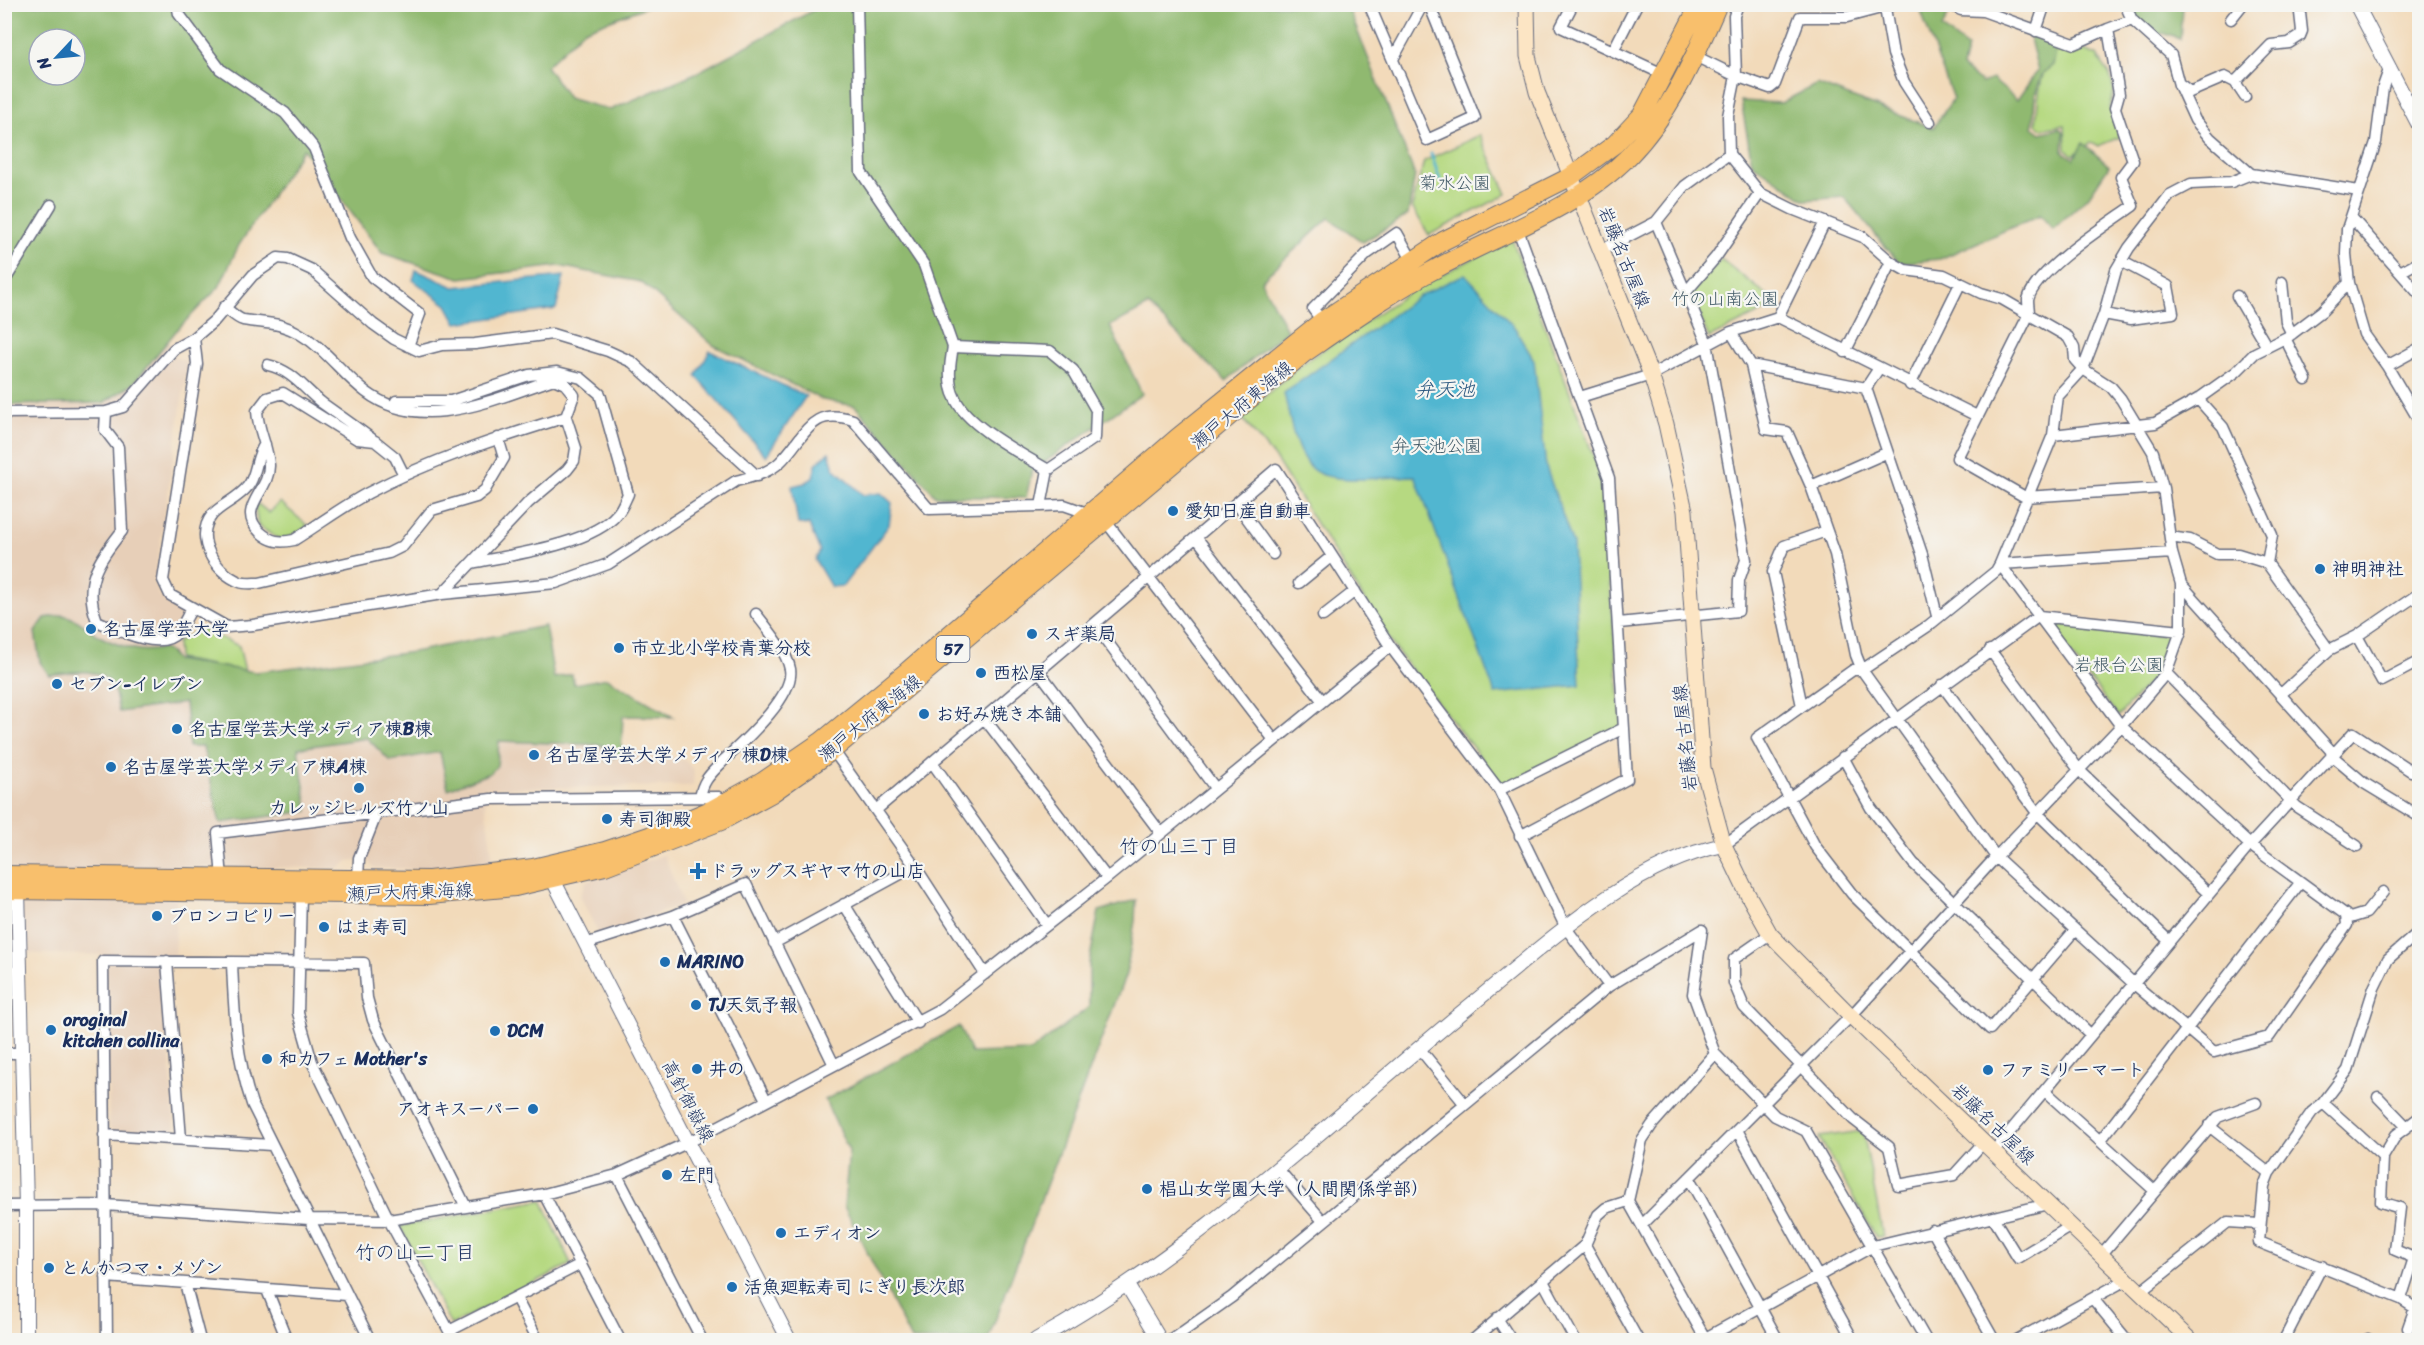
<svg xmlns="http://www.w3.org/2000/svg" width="2424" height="1345" viewBox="0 0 2424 1345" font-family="Sriracha,'Klee One',sans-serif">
<rect width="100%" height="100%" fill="#f6f6f2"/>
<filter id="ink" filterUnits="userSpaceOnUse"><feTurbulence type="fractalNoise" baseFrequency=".0167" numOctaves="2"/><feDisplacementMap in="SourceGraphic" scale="12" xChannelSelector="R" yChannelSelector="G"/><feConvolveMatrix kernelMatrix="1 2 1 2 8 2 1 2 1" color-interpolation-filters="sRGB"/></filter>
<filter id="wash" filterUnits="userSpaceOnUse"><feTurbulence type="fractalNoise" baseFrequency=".008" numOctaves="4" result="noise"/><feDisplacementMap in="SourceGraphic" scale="24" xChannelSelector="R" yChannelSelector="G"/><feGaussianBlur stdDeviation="1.35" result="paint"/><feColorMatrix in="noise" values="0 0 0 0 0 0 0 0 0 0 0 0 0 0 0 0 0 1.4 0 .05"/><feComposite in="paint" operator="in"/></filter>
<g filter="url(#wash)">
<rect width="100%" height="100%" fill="#f2daba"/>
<path fill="#e7cfb8" d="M 49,134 L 177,358 L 188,362 L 154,583 L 159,595 L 181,617 L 174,642 L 182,691 L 368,732 L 570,738 L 685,760 L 694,771 L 693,786 L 483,788 L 493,862 L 426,869 L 374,868 L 366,859 L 348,861 L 340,868 L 177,867 L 175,957 L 164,969 L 175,1131 L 172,1134 L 112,1130 L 109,1126 L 106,955 L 5,953 L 7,1044 L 5,1047 L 4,136 Z
M 664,855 L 683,904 L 602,934 L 598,933 L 580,896 L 586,881 Z"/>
<path fill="#b6d981" stroke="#688470" stroke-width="1.5" d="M 2067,44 L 2097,55 L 2110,75 L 2114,91 L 2110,108 L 2120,137 L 2098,146 L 2091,143 L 2073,155 L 2066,150 L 2065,125 L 2042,129 L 2036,124 C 2038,98 2039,57 2067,44 Z
M 1480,135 L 1507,194 L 1429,235 L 1412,207 L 1424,161 Z
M 1512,239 L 1601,476 L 1622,730 L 1503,786 L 1394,647 L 1277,461 L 1241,417 L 1302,364 L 1417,287 Z
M 1721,259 L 1773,300 L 1770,308 L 1709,338 L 1690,294 Z
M 280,502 L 308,526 L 293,536 L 280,540 L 258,526 L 255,507 L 258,504 L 269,513 Z
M 2047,623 L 2171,636 L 2158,673 L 2118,716 Z
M 201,628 L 239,646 L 245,671 L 178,659 L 177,642 Z
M 1863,1131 L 1883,1236 L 1876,1237 L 1819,1137 Z
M 542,1200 L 571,1264 L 451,1325 L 400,1226 Z"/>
<path fill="#90b96f" stroke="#567466" stroke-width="1.5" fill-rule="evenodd" d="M 4,5 L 651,5 L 584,30 L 546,66 L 568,98 L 610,110 L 698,72 L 823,5 L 1347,5 L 1415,175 L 1408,215 L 1363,242 L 1329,218 L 1261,281 L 1287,330 L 1226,381 L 1148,306 L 1110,326 L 1142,394 L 1032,471 L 1026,498 L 936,496 L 855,406 L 823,400 L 713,345 L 641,282 L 559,266 L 460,278 L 382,253 L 303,149 L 239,245 L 219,287 L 176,331 L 133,384 L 103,403 L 5,405 ZM 39,39 L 75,39 L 75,75 L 39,75 Z
M 1930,5 L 1942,5 L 1950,11 L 1942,28 L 1967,47 L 1962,67 L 1982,83 L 1992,79 L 2017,100 L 2038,70 L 2028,31 L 2058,43 L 2053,65 L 2043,73 L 2035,95 L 2033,127 L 2041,133 L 2061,128 L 2064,133 L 2063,152 L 2074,159 L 2083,143 L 2109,166 L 2089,196 L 2053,229 L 2040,215 L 1940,259 L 1899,263 L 1844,197 L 1805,200 L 1752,163 L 1741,101 L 1781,103 L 1817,84 L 1933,128 L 1953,99 L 1920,9 Z
M 2129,5 L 2182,5 L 2180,39 L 2162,33 L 2157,37 L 2134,14 Z
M 63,615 C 82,620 87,630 103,638 C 113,643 128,648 139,650 C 157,653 163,641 176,660 L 256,672 L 413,652 L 545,626 L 554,678 L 572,674 L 574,684 L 607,678 L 673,717 L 623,716 L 621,753 L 606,761 L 603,745 L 499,741 L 497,766 L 490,773 L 448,789 L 440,752 L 390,761 L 367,738 L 298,748 L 308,811 L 220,823 L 203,747 L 189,747 L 185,703 L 119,712 C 117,704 116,692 112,685 C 99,665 68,673 49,675 L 40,662 L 35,632 L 45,618 Z
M 1136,900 L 1135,921 L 1126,974 L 989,1337 L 983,1340 L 911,1340 L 844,1206 L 849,1151 L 825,1100 L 959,1026 L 971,1053 L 1031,1051 L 1089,1007 L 1089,963 L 1099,911 Z"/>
<path fill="#51b6d0" stroke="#367297" stroke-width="1.5" d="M 416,270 L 454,287 L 564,276 L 556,309 L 457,323 L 447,305 L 413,280 Z
M 1465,274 L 1515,328 L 1534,360 L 1546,467 L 1573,545 L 1580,685 L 1495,694 L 1415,476 C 1390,476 1328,487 1310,467 C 1293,448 1290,417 1284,393 L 1419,296 Z
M 710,351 L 806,396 L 766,456 L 696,376 Z
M 829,452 L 834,468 L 863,495 L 881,493 L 892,503 L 889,525 L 843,586 L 831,587 L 815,560 L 820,551 L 809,525 L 798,524 L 792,486 L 805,483 L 813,478 L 816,464 Z"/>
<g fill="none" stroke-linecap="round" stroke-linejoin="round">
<path stroke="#51b6d0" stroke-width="3" d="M 1431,154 L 1440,180"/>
</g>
</g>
<g filter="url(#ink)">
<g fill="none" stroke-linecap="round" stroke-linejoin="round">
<g stroke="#666b7e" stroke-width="13">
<path id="minor" d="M 177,4 L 179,14 L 220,69 L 285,113 L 314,148 L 350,238 L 372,277 L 420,314 L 408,346
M 857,4 L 861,172 L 924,265 L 953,347 L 1050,351 L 1073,370 L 1096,410 L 1095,438 L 1048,470 L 1041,506 L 1064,505 L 1104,519 L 1274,740
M 1369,4 L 1427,140 L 1475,118 L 1429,4
M 1573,4 L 1561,27 L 1665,75
M 1949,4 L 1961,10 L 1983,11 L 2074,44 L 2108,29
M 2125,4 L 2132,20 L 2171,55 L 2179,85 L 2195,120 L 2210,138 L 2251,174 L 2359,191
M 1885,8 L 1893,54 L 1904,82 L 1930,122
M 2231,19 L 2243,4
M 2132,20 L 2108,29 L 2119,94 L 2115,108 L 2133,161 L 2121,177 L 2133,206 C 2108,224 2034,271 2028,300 C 2028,304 2029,310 2029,314 L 1957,458 L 2025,497 L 2163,488
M 2036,31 L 2045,4
M 1613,51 L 1637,4
M 1695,56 L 1736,76 L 1770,88 L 1775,84 L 1800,17 L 1847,17 L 1896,4
M 1393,59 L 1423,4
M 2389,70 L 2383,87 L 2376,142 L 2347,229 L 2346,254 L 2349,283 L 2364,334 L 2387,366 L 2420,422
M 2181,85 L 2190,92 L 2225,77 L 2235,82
M 2245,97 L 2235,82 L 2271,45 L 2289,43 L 2300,36 L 2302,31 L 2299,4
M 2352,218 L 2420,295
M 1517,227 L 1609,478 L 1627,779 L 1520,836
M 1602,250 L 1656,222 L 1685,186 L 1729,154
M 2400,272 L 2420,261
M 4,282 L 51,205
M 2282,282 L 2286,322 L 2292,334
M 1686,292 L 1716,257 L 1760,193
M 2237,296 L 2267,347
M 224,307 C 230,311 236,318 243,320 C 266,324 278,321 300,334 C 326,349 342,374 366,392 C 423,435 496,398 554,379 L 565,384 L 574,395 L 566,417 L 576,448 L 574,461 L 567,470 L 528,503 L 442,594
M 2104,314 L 2131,319 L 2173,313 L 2168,286 L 2121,261
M 1778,317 L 1977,416
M 1322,321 L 1313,309 L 1367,254 L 1397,233 L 1412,260
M 1731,332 L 1751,365 L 1766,429 L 1787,432 L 1811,486 L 1835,554 L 1856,655 L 1862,670 L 1996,857 L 2133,983 L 2214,1052 L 2269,1037 L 2347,925 L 2346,915 L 2250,845 L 2121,726 L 2000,564 L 2053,435 L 2058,396 L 2083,369 L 2104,314 L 2116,270 L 2129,248 L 2170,195 L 2191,184 L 2231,182 L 2251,174
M 194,338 L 197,364 L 163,580 L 170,595 L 227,627 L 253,625 L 442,594 L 556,583 L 608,564 L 736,481 C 751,477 769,473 780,462 C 806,437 809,406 853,420 L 929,509 L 1041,506
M 2285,338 L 2306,380
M 953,347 C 950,363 947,383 955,398 C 967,426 1022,454 1048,470
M 1845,352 L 1891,262
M 268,365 C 293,371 303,388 322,403 C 339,415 356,427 372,439
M 1751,365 L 1866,388 L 1879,368
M 2387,366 L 2420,348
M 1910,385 L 1960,284
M 1866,388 L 1922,554 L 1937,616
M 1580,397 L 1651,375 L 1731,332 L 1778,317 L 1825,222
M 2198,399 L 2223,427 L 2272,535 L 2267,563
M 396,401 L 451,401 L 529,375 L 557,372 L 581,378 L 600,394 L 628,494 C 625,500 622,509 617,514 C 591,545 510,555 472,563
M 106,412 L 105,430 L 118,447 L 122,531 C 99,561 82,581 97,621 C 116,629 160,652 177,633 C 183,626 187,616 192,608
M 4,413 L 106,412 L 123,407 L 174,349 L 194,338 L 215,320 L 253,275 L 278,258 L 288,259 L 312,270 L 373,324 L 394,339 L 419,351 L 442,345 L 475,344 L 552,334 L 608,351 L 632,362 L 757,476
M 2053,435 L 2155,423 L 2198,399 L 2236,372 L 2255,353 L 2289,336 L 2322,311 L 2349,283
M 265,444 C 255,457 257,475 248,486 C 238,499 222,504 212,515 C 193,539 216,573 240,582 C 245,584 253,583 259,583 L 389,553 L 403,546 L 432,510 L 476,497 L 485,490 L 504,458 L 498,438
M 404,475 L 395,457 L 375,441 L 357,439 L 283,393 L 267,398 L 257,411 C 258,430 268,447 269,465 C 270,492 235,508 260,532 C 271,542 280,543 294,540 C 318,525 342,507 368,493 C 430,460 498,438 566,417
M 1811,486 L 1886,453
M 1236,503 L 1273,554
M 1196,537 L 1321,699
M 2170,537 L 2190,540 L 2217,554 L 2238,554 L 2267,563 L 2329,650
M 1299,583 L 1332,556
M 2181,584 L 2333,753
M 1323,616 L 1355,591
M 1619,623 L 1738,611 L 1739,580 L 1746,560 L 1707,343 L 1656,222
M 1094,624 L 1215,788
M 2357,636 L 2382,681 L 2420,661
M 1990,650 L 2079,770 L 2209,894
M 1038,670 L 1160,832
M 2166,673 L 2297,807 L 2357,846
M 1942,685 L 2038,814 L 2169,941
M 2281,694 L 2329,650 L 2357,636 L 2420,593
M 1802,706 L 1773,572 L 1784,546 L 1826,531
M 984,718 L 1107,878
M 833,750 L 915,866 L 985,974
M 2331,755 L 2364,783 L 2420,817
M 1843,757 L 1871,808 L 1913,863 L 2091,1035
M 932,762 L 1047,925
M 1499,790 L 1624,728
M 700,797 C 703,779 712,773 724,760 C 743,742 795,696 790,669 C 787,652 767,628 756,614
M 876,810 L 1276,469 L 1390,646 L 1499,790 L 1566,928 L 1609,986
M 1724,845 L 2039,616 L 2181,631
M 222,878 L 218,833 L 491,799 L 719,797 L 727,802
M 358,879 L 359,858 L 376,815
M 301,895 L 298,1013 L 312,1062 L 389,1220 L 454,1340
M 844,904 L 918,1023
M 673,916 L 766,1100
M 2347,919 L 2366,913 L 2383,892
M 1702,930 L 1693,994 L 1715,1054 L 1775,1116 L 1806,1131 L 1926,1340
M 2075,930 L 1990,1029 L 1852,894 L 1815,846 L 1757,738 L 1853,670 L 1862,670 L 1928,626 L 1996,571 L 2000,564 L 2172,553
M 2420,931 L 2388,959 L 2374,988 L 2348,1070 L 2323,1103 L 2312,1112 L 2269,1173 L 2264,1186 L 2259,1242 L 2401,1299 L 2414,1258 L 2420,1259
M 1770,934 L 1734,959 L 1734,983 L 1744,1007 L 1853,1119 L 1889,1147 L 1898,1185 L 1954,1175 L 1983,1143
M 774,943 L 915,866
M 585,944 L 673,916 L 746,884 L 834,1065
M 167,961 L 181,1139
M 232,963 C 234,1012 236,1057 252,1104 L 370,1340
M 1419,1048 L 1464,1103
M 4,1053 L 21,1053
M 2045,1091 L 2155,1191
M 2378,1097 L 2406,1126
M 2323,1103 L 2383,1157 L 2396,1135 L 2420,1117
M 2209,1126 L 2269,1173
M 1737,1130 L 1853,1340
M 104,1135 L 271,1145
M 2100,1141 L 2300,883
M 1993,1152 L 2250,845 L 2353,733 L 2411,771 L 2420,772
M 2383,1157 L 2381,1202 L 2400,1208 L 2395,1250 L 2414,1258
M 1277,1168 L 1323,1221
M 617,1175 L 702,1340
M 1689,1178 L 1778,1340
M 544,1194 L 620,1340
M 1628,1201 L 1642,1140 L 1652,1125 L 1715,1054
M 4,1206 L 105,1205 L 309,1219 L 389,1220 L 544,1194 L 617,1175 L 689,1142 L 940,1009 L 1107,878 L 1390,646
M 1994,1219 L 2018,1258 L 2071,1226
M 1642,1225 L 1851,1016 L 1996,857 L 2121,726 L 2166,673 L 2181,631 L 2181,584 L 2172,553 L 2163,488 L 2153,452 L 2121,399 L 2111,387 L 2083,369 L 2075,360 L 2074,348 L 2068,337 L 2002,299 L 1981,293 L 1944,275 L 1905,270 L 1891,262 L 1863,237 L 1792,209 L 1760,193 L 1729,154 L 1728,116 L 1736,76 L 1734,16 L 1738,4
M 1932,1230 L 1994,1340
M 1585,1245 L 1638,1340
M 2101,1255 L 2218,1117 L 2256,1103
M 106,1277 L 347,1295
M 1543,1281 L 1575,1340
M 185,1283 L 200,1340
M 267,1290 L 287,1340
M 2140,1292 L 2228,1222 L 2259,1224
M 516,1298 L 538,1340
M 2401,1299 L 2415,1308 L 2408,1328
M 2094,1300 L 2127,1340
M 1497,1318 L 1511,1340
M 449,1331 L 581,1264
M 107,1340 L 103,961 L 364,963 L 367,998 L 373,1020 L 466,1207
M 1171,1340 L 1232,1297 L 1609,986 L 1702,930
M 1473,1340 L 1585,1245 L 1598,1215 L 1606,1208 L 1628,1201 L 1706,1340
M 1702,1340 L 1873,1246 L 2048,1204
M 2017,1340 L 2126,1280
M 2284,1340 L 2322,1266
M 2367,1340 L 2368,1339"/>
</g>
<g stroke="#666b7e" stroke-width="16">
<path id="tertiary" d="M 2356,4 L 2420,127
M 548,870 L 789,1340
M 18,890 L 26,1206 L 26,1340
M 1127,1285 L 1160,1340
M 1036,1340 C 1199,1250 1333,1117 1477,1000 C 1548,942 1632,863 1724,845"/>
</g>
<g stroke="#666b7e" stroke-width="17">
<path id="secondary" d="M 1527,4 L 1528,56 L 1537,92 L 1651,375 L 1666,424 L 1685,511 L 1703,768 L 1724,845 L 1747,893 L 1770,934 L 1851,1016 L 2190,1340"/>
</g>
<g stroke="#666b7e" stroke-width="20">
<path id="primary" d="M 4,875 L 429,880 L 533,868 L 605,851 L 649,836 L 713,809 L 762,782 L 822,741 L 905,673 L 1177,438 L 1322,321 L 1443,241 L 1570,177 L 1615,144 L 1642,115 L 1700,4
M 4,890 L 429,895 L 515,887 L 605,866 L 721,821 L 772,793 L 833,750 L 1303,354 C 1348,323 1393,291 1441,266 C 1503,233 1579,207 1629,156 C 1671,113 1694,58 1718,4"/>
</g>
<use href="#minor" stroke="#fff" stroke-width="10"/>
<use href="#tertiary" stroke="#fff" stroke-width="14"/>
<use href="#secondary" stroke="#fce5c4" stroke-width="15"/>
<use href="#primary" stroke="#f8bf6c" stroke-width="18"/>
</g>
</g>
<g fill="#1f6fb2" stroke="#f6f6f2" stroke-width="2">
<circle cx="1173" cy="511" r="6"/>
<circle cx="2320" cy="569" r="6"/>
<circle cx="91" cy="629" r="6"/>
<circle cx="1032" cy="634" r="6"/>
<circle cx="619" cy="648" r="6"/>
<circle cx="981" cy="673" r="6"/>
<circle cx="57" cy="684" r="6"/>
<circle cx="924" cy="714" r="6"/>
<circle cx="177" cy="729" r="6"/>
<circle cx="534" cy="755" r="6"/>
<circle cx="111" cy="767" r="6"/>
<circle cx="359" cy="788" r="6"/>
<circle cx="607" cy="819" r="6"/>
<path d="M695 862h6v6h6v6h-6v6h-6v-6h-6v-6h6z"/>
<circle cx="157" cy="916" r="6"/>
<circle cx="324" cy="927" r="6"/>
<circle cx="665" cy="962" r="6"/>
<circle cx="696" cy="1005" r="6"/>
<circle cx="51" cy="1030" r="6"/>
<circle cx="495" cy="1031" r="6"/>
<circle cx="267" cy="1059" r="6"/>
<circle cx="697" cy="1069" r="6"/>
<circle cx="1988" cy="1070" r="6"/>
<circle cx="533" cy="1109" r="6"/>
<circle cx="667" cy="1175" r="6"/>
<circle cx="1147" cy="1189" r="6"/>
<circle cx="781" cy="1233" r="6"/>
<circle cx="49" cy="1268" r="6"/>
<circle cx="732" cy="1287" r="6"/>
</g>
<g text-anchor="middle" stroke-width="4.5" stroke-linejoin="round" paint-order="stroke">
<rect fill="#f6f6f2" stroke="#5d6b8a" stroke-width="1.5" x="936.5" y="636" width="33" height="26" rx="4.5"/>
<g font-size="16" font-weight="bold" fill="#1b2f5e">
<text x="953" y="655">57</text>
</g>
<g font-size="18" fill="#425a67" stroke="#f6f6f2">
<text x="1455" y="189">菊水公園</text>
<text x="1725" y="305">竹の山南公園</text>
<text x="1437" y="452">弁天池公園</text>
<text x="2119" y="671">岩根台公園</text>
</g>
<g font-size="18" fill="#1b2f5e" stroke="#f6f6f2">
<text transform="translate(1624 257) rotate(68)" y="6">岩藤名古屋線</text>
<text transform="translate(1242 405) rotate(-40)" y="6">瀬戸大府東海線</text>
<text transform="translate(870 718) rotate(-39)" y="6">瀬戸大府東海線</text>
<text transform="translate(1685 738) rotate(-96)" y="6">岩藤名古屋線</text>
<text transform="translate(410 892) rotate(-2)" y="6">瀬戸大府東海線</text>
<text transform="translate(688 1101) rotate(62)" y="6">高針御嶽線</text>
<text transform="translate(1993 1124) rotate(44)" y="6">岩藤名古屋線</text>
</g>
<g font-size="18" font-weight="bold" fill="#1b2f5e" stroke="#f6f6f2" text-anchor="start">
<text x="1185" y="517">愛知日産自動車</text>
<text x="2332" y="575">神明神社</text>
<text x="103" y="635">名古屋学芸大学</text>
<text x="1044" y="640">スギ薬局</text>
<text x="631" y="654">市立北小学校青葉分校</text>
<text x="993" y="679">西松屋</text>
<text x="69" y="690">セブン-イレブン</text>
<text x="936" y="720">お好み焼き本舗</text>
<text x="189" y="735">名古屋学芸大学メディア棟B棟</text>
<text x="546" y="761">名古屋学芸大学メディア棟D棟</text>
<text x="123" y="773">名古屋学芸大学メディア棟A棟</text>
<text x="359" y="814" text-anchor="middle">カレッジヒルズ竹ノ山</text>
<text x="619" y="825">寿司御殿</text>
<text x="710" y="877">ドラッグスギヤマ竹の山店</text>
<text x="169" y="922">ブロンコビリー</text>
<text x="336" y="933">はま寿司</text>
<text x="677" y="968">MARINO</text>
<text x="708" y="1011">TJ天気予報</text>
<text x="63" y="1026">oroginal<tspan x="63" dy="21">kitchen collina</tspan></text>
<text x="507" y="1037">DCM</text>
<text x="279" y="1065">和カフェ Mother's</text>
<text x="709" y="1075">井の</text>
<text x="2000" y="1076">ファミリーマート</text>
<text x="521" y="1115" text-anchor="end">アオキスーパー</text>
<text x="679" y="1181">左門</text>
<text x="1159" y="1195">椙山女学園大学（人間関係学部）</text>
<text x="793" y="1239">エディオン</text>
<text x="61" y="1274">とんかつマ・メゾン</text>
<text x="744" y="1293">活魚廻転寿司 にぎり長次郎</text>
</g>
<g font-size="20" font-style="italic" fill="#2b5880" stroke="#f6f6f2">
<text x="1445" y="396">弁天池</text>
</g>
<g font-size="20" fill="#1b2f5e" stroke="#f6f6f2">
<text x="1179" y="853">竹の山三丁目</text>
<text x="415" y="1259">竹の山二丁目</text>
</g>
</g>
<rect width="2424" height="1345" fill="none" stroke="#f6f6f2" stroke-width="24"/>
<g transform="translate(57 57) rotate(244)"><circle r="28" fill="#f6f6f2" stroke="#9ea6b7" stroke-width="1.5"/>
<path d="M0-4.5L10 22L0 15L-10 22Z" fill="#1f6fb2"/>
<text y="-9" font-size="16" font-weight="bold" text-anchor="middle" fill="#1b2f5e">N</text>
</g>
</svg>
